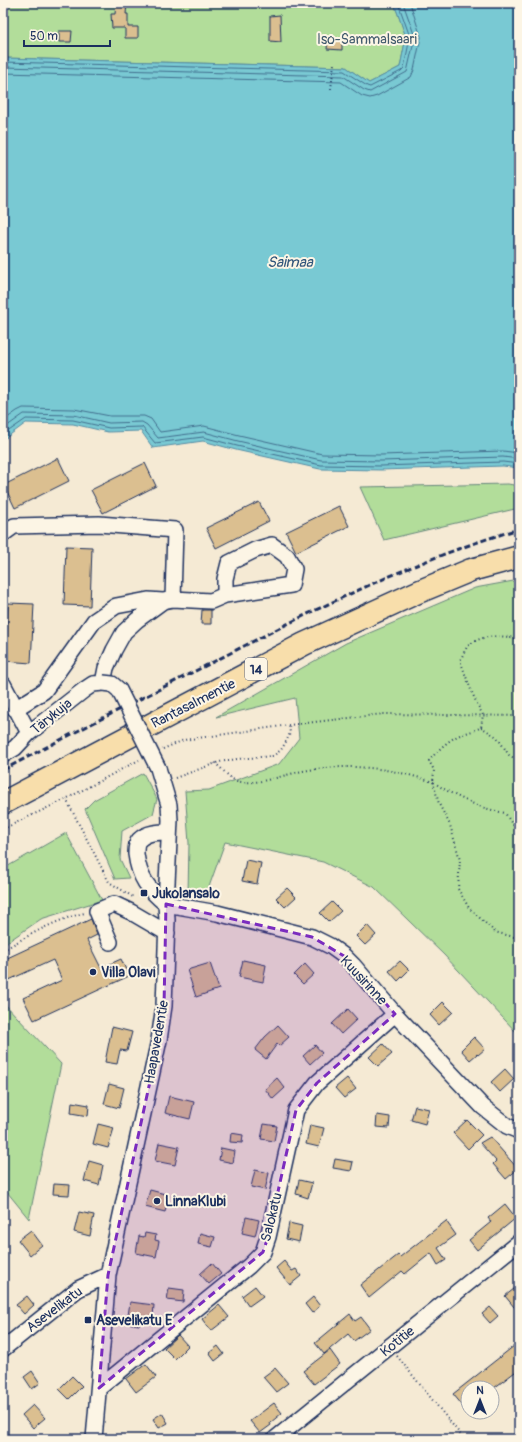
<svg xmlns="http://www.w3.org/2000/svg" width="522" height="1442" viewBox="0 0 522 1442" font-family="Pangolin,sans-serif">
<rect width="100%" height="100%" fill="#f5ead4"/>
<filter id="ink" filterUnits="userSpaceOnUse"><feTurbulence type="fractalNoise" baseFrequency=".025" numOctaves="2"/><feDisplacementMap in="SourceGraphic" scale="8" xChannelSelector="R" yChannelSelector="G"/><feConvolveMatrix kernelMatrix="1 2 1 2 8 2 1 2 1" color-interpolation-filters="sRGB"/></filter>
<g filter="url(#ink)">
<path fill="#b2dd9a" stroke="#66867c" d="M 3,3 L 394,3 L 406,37 L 400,67 L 369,83 L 346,67 L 3,58 Z
M 508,484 L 519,486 L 519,508 L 384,540 L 360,487 Z
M 519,580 L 519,1035 L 444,955 L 374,887 L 323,862 L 225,842 L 205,898 L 188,894 L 189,843 L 185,791 L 209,790 L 279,764 L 299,738 L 295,698 L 216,717 L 346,643 L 475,588 Z
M 143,773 L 157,799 L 153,814 L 122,831 L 120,859 L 129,878 L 115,879 L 85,809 L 94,800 Z
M 66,833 L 102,900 L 41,919 L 3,945 L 3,869 Z
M 3,1002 L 61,1064 L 29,1219 L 3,1187 Z"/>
<path fill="#79c9d3" stroke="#538ba4" d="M 394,3 L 519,3 L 519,468 L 503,466 L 381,470 L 320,469 L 236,450 L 203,441 L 153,448 L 141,431 L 108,432 L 73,424 L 26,423 L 3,440 L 3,58 L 346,67 L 369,83 L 400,67 L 406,37 Z"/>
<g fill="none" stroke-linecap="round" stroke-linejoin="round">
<path stroke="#416d8d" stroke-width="1" d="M 3,62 L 344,71 L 367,86 L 370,87 L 401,71 L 404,68 L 410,37 L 398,3
M 3,67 L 343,76 L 364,90 L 370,92 L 407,72 L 415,37 L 403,3
M 3,73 L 341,82 L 362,96 L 370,98 L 377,96 L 411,77 L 414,70 L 421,37 L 410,3
M 3,421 L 17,411 L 23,408 L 74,409 L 110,416 L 144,416 L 151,419 L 160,432 L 204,426 L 239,435 L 322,454 L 381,455 L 503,451 L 519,453
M 3,429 L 24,414 L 74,415 L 109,423 L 142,422 L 147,425 L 158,438 L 204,432 L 238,441 L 321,460 L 381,461 L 503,457 L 519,459
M 3,435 L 26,419 L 73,420 L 109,428 L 142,427 L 155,443 L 203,437 L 237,446 L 321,465 L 381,466 L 503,462 L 519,464"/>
</g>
<path fill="#dbbf90" stroke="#1b2f5e" d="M 116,3 L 127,3 L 126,14 L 128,14 L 128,27 L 138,27 L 138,38 L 125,38 L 125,28 L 112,28 L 111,14 L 115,14 Z
M 280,15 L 281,42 L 270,41 L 270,16 Z
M 59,31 L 72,31 L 71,42 L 59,42 Z
M 328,39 L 342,40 L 342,50 L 327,49 Z
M 58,458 L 69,481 L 15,508 L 4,485 Z
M 145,463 L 156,486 L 103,513 L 91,490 Z
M 259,502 L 269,521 L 216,548 L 206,528 Z
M 339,506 L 349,526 L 296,552 L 286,532 Z
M 66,546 L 92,547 L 90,606 L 64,605 Z
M 8,603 L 34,604 L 31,663 L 5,661 Z
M 202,610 L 211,610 L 211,624 L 201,624 Z
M 246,860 L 261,863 L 257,884 L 242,881 Z
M 287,888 L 296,897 L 285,907 L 276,898 Z
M 332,902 L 341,911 L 329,922 L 320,913 Z
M 91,919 L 97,935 L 87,940 L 101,968 L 121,959 L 129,976 L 34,1020 L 23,998 L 62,980 L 53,960 L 9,980 L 3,968 L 3,960 Z
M 367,925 L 376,935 L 365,945 L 356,936 Z
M 243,960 L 266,965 L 263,982 L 239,977 Z
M 400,961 L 409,970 L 398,981 L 389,971 Z
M 210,963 L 219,989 L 196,997 L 187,970 Z
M 305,964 L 314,974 L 303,984 L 294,975 Z
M 443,1002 L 453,1012 L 439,1025 L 430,1015 Z
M 348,1009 L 357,1019 L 341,1034 L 332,1024 Z
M 278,1025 L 289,1037 L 279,1046 L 277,1044 L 266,1059 L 255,1050 L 265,1037 Z
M 112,1027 L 132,1032 L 127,1051 L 120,1050 L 117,1064 L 105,1062 Z
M 474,1037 L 485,1049 L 478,1055 L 477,1054 L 470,1060 L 461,1050 Z
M 383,1044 L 392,1054 L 378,1066 L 369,1057 Z
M 315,1045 L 322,1053 L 310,1064 L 303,1056 Z
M 505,1069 L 514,1079 L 500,1092 L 491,1082 Z
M 277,1078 L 285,1088 L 273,1099 L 265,1089 Z
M 347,1078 L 356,1089 L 344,1098 L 335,1088 Z
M 109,1084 L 124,1088 L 119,1108 L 104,1104 Z
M 169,1096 L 194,1102 L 190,1119 L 165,1113 Z
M 72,1102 L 89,1105 L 88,1116 L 71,1113 Z
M 415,1106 L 429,1109 L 425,1124 L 411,1120 Z
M 377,1115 L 390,1117 L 389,1128 L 376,1127 Z
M 467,1120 L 482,1135 L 468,1149 L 453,1133 Z
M 98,1124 L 114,1128 L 108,1148 L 93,1144 Z
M 264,1124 L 277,1126 L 274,1141 L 261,1139 Z
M 310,1125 L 324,1128 L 319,1147 L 306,1144 Z
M 231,1133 L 243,1135 L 242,1143 L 230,1142 Z
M 490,1137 L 518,1169 L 506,1179 L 493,1164 L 496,1161 L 480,1143 Z
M 159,1143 L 179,1147 L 175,1165 L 155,1161 Z
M 221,1148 L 235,1151 L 233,1163 L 219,1160 Z
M 335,1159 L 353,1162 L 351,1171 L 333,1168 Z
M 89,1161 L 103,1165 L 99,1185 L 84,1181 Z
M 255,1170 L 269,1173 L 265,1190 L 251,1187 Z
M 299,1180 L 312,1183 L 308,1198 L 296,1194 Z
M 54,1184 L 70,1185 L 69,1195 L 53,1194 Z
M 150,1190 L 169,1195 L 165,1212 L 145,1207 Z
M 505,1204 L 516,1218 L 477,1250 L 469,1240 L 491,1222 L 488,1218 Z
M 79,1212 L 94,1215 L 90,1236 L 74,1232 Z
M 246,1217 L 259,1220 L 255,1236 L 242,1233 Z
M 446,1221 L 456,1235 L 438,1248 L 446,1260 L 438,1265 L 431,1253 L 405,1274 L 402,1271 L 369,1298 L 360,1285 L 398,1255 L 400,1257 Z
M 289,1223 L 302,1226 L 299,1242 L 286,1239 Z
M 31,1230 L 42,1245 L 30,1255 L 18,1240 Z
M 145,1233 L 156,1235 L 155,1240 L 159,1241 L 156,1257 L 136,1253 L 139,1236 L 144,1237 Z
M 200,1233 L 215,1237 L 212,1247 L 198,1244 Z
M 284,1261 L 292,1271 L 296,1269 L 301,1276 L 290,1285 L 276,1268 Z
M 212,1263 L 221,1274 L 209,1284 L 200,1274 Z
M 519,1285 L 519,1313 L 505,1296 Z
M 255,1286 L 263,1296 L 249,1306 L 242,1296 Z
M 169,1288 L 184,1290 L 183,1302 L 167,1300 Z
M 27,1296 L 34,1305 L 24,1314 L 16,1305 Z
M 313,1297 L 320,1306 L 312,1313 L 305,1304 Z
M 130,1302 L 154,1305 L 153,1317 L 140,1316 L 139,1325 L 127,1323 Z
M 219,1305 L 229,1317 L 211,1331 L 202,1319 Z
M 490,1307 L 498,1316 L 490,1323 L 482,1314 Z
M 350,1314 L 355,1321 L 361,1317 L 370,1329 L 354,1341 L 348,1334 L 324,1354 L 315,1343 Z
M 178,1335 L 188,1346 L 175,1359 L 164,1348 Z
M 519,1342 L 519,1369 L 494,1388 L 468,1388 L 468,1412 L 453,1394 Z
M 218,1346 L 224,1354 L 215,1361 L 209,1353 Z
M 330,1350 L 340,1364 L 314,1384 L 303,1371 Z
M 146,1364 L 156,1377 L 136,1392 L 126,1379 Z
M 275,1368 L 288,1383 L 276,1392 L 263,1377 Z
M 32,1371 L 40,1383 L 32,1389 L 24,1377 Z
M 72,1376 L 82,1386 L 69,1399 L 59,1389 Z
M 274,1403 L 282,1413 L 270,1423 L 271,1425 L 260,1433 L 250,1421 Z
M 33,1405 L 45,1418 L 33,1428 L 22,1415 Z
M 162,1413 L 168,1423 L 159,1428 L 153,1419 Z"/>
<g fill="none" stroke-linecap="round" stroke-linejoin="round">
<g stroke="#1b2f5e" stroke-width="18">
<path id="minor" d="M 3,534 L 14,526 L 99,524 L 175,530 L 173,599
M 3,684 L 29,733
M 15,709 L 44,691 L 94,621 L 116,606 L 148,600 L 163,601
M 3,755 L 15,748 L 29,733 L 84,690 L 93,684 L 103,683 L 106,668 L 114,650 L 124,632 L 137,620 L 163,601 L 173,599 L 211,601 L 225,595 L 291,585 L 294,569 L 287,556 L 272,545 L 255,550 L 229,563 L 225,579 L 225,595
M 166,904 L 217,913 L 312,937 L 330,946 L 344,956 L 353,965 L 395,1014 L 483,1107 L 507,1126 L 519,1131
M 166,904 C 148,889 139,878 136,854 C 136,850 136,843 139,840 C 147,832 159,832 169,832
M 110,942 L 97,911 L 114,904 L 131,912 L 167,933
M 3,1349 L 78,1289 L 108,1275
M 99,1388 L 249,1266 L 263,1252 L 268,1237 L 296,1110 L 317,1083 L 395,1014
M 94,1439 L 108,1275 L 159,1040 L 164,1006 L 167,920 L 166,904 L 170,820 L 169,805 L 158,768
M 275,1439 L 519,1242"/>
</g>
<g stroke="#1b2f5e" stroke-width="25">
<path id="highway" d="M 3,803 L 304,644 L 418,592 L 471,570 L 519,557"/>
</g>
<path stroke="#1b2f5e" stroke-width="2" stroke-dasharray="1 3" stroke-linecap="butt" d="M 331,89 L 334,64
M 519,639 C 503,635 481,634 468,646 C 465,649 463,656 460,660 C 467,679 473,698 483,715 L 481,727 C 475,731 468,732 460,735 C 448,740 437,751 429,761 L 434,770 L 433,782 C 456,797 478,808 505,813 L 512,824 L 519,829
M 481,727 L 497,737 L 509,755 L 519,761
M 163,749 L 184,740 L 289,725 L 383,714 L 519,716
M 215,763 C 220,767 231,779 236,781 C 258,786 282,775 303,771 C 349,763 388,767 433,782 L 439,804 L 450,825 L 460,860 L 458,889 L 469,908 L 495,932 L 514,937 L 519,942
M 175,778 L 219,762 L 237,759 L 273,756 L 281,750 L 287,740 L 290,733 L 289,725
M 66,799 L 109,882 L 133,897
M 3,829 L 66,799 L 139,760
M 3,950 C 30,935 54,920 85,913
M 397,1356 L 464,1439"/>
<use href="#minor" stroke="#fcf5e5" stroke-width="15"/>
<use href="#highway" stroke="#f8deab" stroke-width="22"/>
<path stroke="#1b2f5e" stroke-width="3" stroke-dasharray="6 3" stroke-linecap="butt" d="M 3,770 C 73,733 144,697 215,661 C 313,610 413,560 519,529"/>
<g stroke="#1b2f5e" stroke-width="18" stroke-linecap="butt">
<path id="minor-bridge" d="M 103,683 L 112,684 L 119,690 L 158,768"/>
</g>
<use href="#minor-bridge" stroke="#fcf5e5" stroke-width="15"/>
</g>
</g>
<path fill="#7b2cbf" fill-opacity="0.2" stroke="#7b2cbf" stroke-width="3" stroke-dasharray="8 5" stroke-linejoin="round" d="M 166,904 L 312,937 L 344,956 L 395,1014 L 317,1083 L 296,1110 L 268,1237 L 263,1252 L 99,1388 L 108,1275 L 159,1040 L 164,1006 Z"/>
<g fill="#1b2f5e" stroke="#fcf5e5" stroke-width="1.5">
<rect x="140" y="889" width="8" height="8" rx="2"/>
<circle cx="93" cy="972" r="4"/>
<circle cx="157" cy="1201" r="4"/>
<rect x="84" y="1316" width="8" height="8" rx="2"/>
</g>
<g text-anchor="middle" stroke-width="4" stroke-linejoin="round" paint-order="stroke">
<rect fill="#fcf5e5" stroke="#5e6a86" stroke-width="1" x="245" y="658" width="22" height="22" rx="3"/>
<g font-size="13" font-weight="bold" fill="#1b2f5e">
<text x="256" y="674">14</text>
</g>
<g font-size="14" fill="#415a6d" stroke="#fcf5e5">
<text x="367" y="44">Iso-Sammalsaari</text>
</g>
<g font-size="14" fill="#1b2f5e" stroke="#fcf5e5">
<text transform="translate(193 703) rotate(-27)" y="5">Rantasalmentie</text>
<text transform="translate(51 716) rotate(-39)" y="5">Tärykuja</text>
<text transform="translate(364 980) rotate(47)" y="5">Kuusirinne</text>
<text transform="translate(156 1042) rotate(-80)" y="5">Haapavedentie</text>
<text transform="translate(271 1217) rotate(-76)" y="5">Salokatu</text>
<text transform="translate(54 1309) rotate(-37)" y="5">Asevelikatu</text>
<text transform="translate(397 1341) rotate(-39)" y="5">Kotitie</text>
</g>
<g font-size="14" font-weight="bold" fill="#1b2f5e" stroke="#fcf5e5" text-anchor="start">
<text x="152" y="898">Jukolansalo</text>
<text x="101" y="977">Villa Olavi</text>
<text x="165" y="1206">LinnaKlubi</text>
<text x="96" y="1325">Asevelikatu E</text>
</g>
<g font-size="15" font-style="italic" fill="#32567b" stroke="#fcf5e5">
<text x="290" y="267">Saimaa</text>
</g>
</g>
<rect width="522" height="1442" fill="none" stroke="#fcf5e5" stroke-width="16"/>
<rect x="8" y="8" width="506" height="1426" fill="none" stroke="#1b2f5e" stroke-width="1.5" filter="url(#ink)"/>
<g transform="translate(480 1400)"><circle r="19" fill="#fcf5e5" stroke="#a2a6af"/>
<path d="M0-3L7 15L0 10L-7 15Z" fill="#1b2f5e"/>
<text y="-6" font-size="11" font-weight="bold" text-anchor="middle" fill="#1b2f5e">N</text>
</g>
<path d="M24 40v6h86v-6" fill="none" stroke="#1b2f5e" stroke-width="2"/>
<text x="30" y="40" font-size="12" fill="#1b2f5e" stroke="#fcf5e5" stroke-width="3" paint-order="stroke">50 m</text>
</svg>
